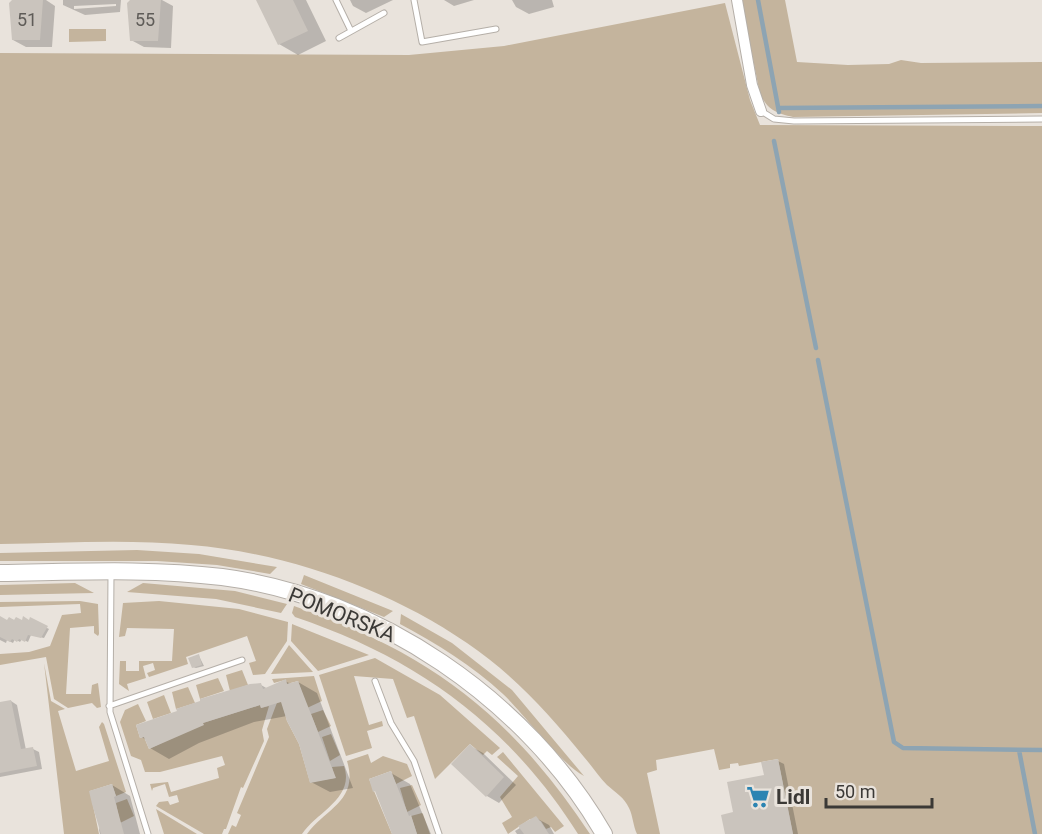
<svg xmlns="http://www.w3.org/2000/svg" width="1042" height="834" viewBox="0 0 1042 834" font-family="Roboto,sans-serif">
<rect width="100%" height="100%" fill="#e9e3dc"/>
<path fill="#c4b49d" d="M 741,0 L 785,0 L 797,62 L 848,65 L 889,64 L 901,60 L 921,63 L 1042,62 L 1042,113 L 793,117 C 776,113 768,110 760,94 Z
M 725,3 L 750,100 L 760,125 L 1042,126 L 1042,834 L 793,834 L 778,759 L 739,766 L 738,763 L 730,764 L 730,768 L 719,770 L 714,749 L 656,760 L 657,770 L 647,773 L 660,834 L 637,834 C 633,826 633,816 629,808 C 624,797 616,793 607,785 C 599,777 592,766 584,757 C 550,715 513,674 467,643 C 388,589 287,553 191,545 C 128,539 64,543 0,544 L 0,53 L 409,55 L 504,46 Z
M 69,29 L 106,29 L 106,41 L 69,42 Z
M 137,550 L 199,554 L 277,567 L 270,574 L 217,565 L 157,561 L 0,561 L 0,553 Z
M 304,575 L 393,611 L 384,617 L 301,584 Z
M 75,583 L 94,593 L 0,595 L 0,585 Z
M 143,583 L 235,591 L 287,604 L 281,613 L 216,599 L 127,592 Z
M 80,601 L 98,604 L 99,634 L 98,636 L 94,633 L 94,626 L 70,628 L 66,694 L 91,694 L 92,685 L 98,683 L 101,707 L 97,708 L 92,703 L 68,708 L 54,699 L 46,657 L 0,665 L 0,654 L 29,652 L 50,646 L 62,615 L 81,613 L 80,604 L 0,607 L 0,602 Z
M 159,601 L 239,609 L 288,622 L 287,641 L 265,674 L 253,675 L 249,663 L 256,661 L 247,636 L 186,657 L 188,664 L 149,677 L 147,673 L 155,670 L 153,663 L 143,666 L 146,678 L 127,684 L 129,691 L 119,684 L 120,661 L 126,661 L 126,671 L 139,671 L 139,661 L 172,661 L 174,629 L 127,628 L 125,636 L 119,637 L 123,603 Z
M 294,606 C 429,652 511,715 590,834 L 578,834 C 509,725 417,658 295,617 L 292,613 Z
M 401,614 L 452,643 L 512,690 L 584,776 C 561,764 525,715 503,694 C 472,665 437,644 400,624 Z
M 292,624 L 369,655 L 318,671 L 291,641 Z
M 289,645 L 313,672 L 271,674 Z
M 375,658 L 440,695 L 500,748 L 492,755 L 487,751 L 483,755 L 470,744 L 435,779 L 414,716 L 407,718 L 393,679 L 354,676 L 369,725 L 382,721 L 383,726 L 367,731 L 372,748 L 346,756 L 319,675 Z
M 44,663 L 51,701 L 65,709 L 58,711 L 76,771 L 109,761 L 99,727 L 102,722 L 104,724 L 126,792 L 116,796 L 112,784 L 90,791 L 99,834 L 64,834 Z
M 242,670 L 248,685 L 230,691 L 226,675 Z
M 314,676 L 322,701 L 307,708 L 298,681 L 287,684 L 285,680 L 274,683 L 272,679 Z
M 218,678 L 224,691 L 200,699 L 196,685 Z
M 188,687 L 195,703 L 176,709 L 172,692 Z
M 164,695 L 171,713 L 153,719 L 147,702 Z
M 281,699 L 287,721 L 299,744 L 310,782 L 335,778 L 332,767 L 344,766 C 355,798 317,812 302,834 L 228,834 L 232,825 L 236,827 L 241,815 L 237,813 L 269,737 L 267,729 L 278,700 Z
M 138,704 L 146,721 L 136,725 L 140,738 L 144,737 L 149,749 L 203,723 L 260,705 L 261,708 L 269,706 L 262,730 L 264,741 L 243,788 L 241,787 L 226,829 L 224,829 L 222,834 L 204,834 L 156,806 L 159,802 L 168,801 L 170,805 L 179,802 L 177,795 L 169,797 L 165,784 L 153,788 L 152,791 L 150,784 L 168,782 L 171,792 L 219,778 L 217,768 L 225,765 L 222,756 L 160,772 L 145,772 L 141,760 L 131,756 L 120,722 L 125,710 Z
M 323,710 L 331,726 L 318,732 L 311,714 Z
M 331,734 L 340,755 L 330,761 L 322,737 Z
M 503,752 L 564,826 L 555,832 L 551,827 L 546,829 L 541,821 L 530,819 L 508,834 L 502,823 L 512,817 L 500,797 L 518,776 L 497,757 Z
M 368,754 L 371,763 L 383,756 L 407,764 L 412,776 L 396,784 L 391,771 L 369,779 L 392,834 L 307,834 C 326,808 359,801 347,761 Z
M 412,785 L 421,805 L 407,812 L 400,788 Z
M 127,799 L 134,816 L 120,823 L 116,803 Z
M 156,809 L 197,834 L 198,834 L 164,834 Z
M 422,813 L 423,814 L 430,834 L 417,834 L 411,816 Z"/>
<path fill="#0003" fill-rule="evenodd" d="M 13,0 L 46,0 L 55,6 L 52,47 L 26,47 L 13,40 Z
M 63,0 L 121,0 L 120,12 L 85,15 L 63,5 ZM 116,4 L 116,6 L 74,9 L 74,6 Z
M 131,0 L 162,0 L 173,6 L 171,48 L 144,47 L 131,40 Z
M 257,0 L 306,0 L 326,41 L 298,55 L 279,44 Z
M 350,0 L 393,0 L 366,13 L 353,6 Z
M 444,0 L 474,0 L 454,6 Z
M 512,0 L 552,0 L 554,7 L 529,14 L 516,7 Z
M 10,619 L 47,628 L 49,629 L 44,638 L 31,635 L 28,642 L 22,639 L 20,642 L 15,639 L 13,643 L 7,640 L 6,643 L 0,640 L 0,620 L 8,622 Z
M 199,656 L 204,666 L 196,668 L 193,667 Z
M 285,681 L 291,684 L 298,682 L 317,693 L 353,788 L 330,792 L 311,782 L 301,744 L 287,716 L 254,722 L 199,743 L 169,759 L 150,748 L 147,740 L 141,737 L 261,685 L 268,689 Z
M 11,701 L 17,705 L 26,750 L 33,749 L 39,752 L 42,769 L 0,777 L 0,703 Z
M 470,746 L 483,753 L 516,785 L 499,803 L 487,796 Z
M 778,761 L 784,764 L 798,834 L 726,834 L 735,814 Z
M 391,773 L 410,784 L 431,834 L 393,834 Z
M 112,785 L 130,796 L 140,834 L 100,834 L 99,830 Z
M 536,818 L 549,825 L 554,834 L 517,834 L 515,831 Z"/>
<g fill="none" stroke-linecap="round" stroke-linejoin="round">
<path stroke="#8da4b3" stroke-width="4.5" d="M 758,0 L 779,112
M 779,108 L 1042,106
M 774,141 L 816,348
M 818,360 L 894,742 L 903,748 L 1042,750
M 1019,750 L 1035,834"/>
</g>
<path fill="#cac4bd" d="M 12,0 L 43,0 L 40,40 L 12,40 L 9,3 Z
M 130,0 L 161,0 L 158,41 L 130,41 L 127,3 Z
M 256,0 L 293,0 L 308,31 L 278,45 Z
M 0,616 L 7,620 L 9,617 L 14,620 L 16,617 L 22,620 L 23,616 L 29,620 L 30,617 L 48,626 L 41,638 L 28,635 L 25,642 L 19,639 L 17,642 L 12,639 L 10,642 L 0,637 Z
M 199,654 L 202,665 L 192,668 L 188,658 Z
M 286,679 L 287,684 L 298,681 L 336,778 L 310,783 L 299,744 L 287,721 L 281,702 L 261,708 L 260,705 L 203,723 L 204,725 L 149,749 L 144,737 L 140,738 L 136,725 L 177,711 L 176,709 L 200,701 L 200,699 L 250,684 L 261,683 L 263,689 Z
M 11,700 L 21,749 L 33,747 L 37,766 L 0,773 L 0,702 Z
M 470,744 L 504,777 L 486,797 L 451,764 Z
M 778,759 L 793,834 L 725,834 L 721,815 L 733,812 L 727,782 L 764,775 L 761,762 Z
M 391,771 L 409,816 L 411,815 L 417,834 L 392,834 L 375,791 L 373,792 L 369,779 Z
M 112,784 L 116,796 L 114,797 L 124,834 L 101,834 L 92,804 L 89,791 Z
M 536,816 L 540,821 L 549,834 L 524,834 L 518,826 Z"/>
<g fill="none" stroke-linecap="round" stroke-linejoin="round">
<g stroke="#b5afa8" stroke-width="7">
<path id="service" d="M 336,0 L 351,31
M 414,0 L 422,42 L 496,29
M 339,38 L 384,13
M 761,111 L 774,119 L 794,121 L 1042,119
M 111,573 L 110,712 L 148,834
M 375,681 L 391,723 L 414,761 L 439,834
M 109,706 L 242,660"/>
</g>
<g stroke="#b5afa8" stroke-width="12">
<path id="minor" d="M 737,0 L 752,85 L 761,111"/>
</g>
<g stroke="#b5afa8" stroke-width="18">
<path id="secondary" d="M 0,573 C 74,572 148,568 222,577 C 376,597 527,700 604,834"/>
</g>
<use href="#service" stroke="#fff" stroke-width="5"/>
<use href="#minor" stroke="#fff" stroke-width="10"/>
<use href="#secondary" stroke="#fff" stroke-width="16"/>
</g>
<defs>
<g id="supermarket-bare" transform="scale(1.8)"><path d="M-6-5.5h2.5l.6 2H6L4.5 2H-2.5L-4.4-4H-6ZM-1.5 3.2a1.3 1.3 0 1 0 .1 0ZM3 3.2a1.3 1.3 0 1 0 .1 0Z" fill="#2b84b2" stroke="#e9e3dc" stroke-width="2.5" paint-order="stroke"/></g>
</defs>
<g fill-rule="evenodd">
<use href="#supermarket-bare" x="758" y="797"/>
</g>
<g text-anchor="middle" stroke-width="6" stroke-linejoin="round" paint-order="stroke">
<g font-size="18" fill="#5f5c58">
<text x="27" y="26">51</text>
<text x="145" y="26">55</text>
</g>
<g font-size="21" fill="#3b3936" stroke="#e9e3dc">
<text transform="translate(342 615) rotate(22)" y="7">POMORSKA</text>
</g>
<g font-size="21" font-weight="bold" fill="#3b3936" stroke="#e9e3dc" text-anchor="start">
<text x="776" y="804">Lidl</text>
</g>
</g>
<path d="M826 798v9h106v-9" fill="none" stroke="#3b3936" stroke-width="3"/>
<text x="835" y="798" font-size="18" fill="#3b3936" stroke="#e9e3dc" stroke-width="4.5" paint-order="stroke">50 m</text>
</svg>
